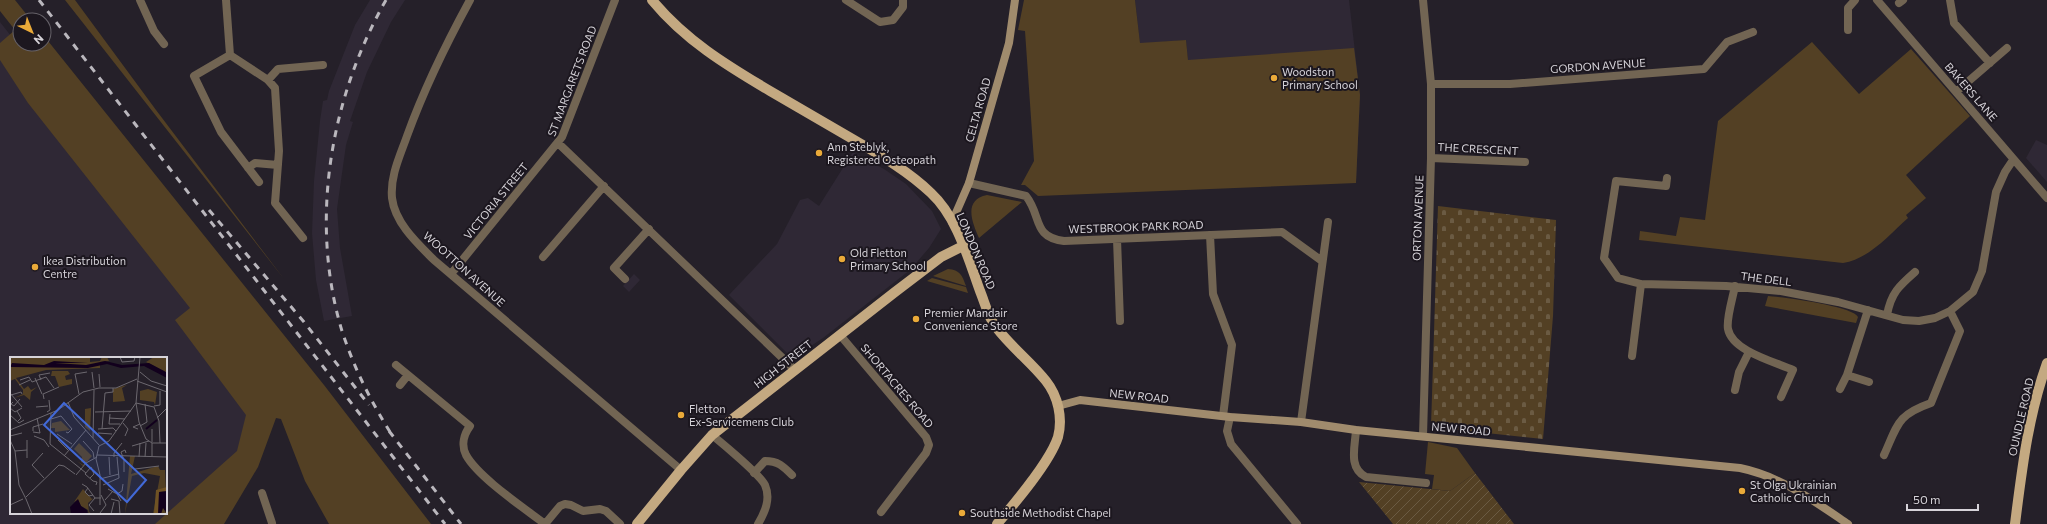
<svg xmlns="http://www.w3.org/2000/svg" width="2047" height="524" viewBox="0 0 2047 524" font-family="Commissioner,sans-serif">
<defs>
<pattern id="cemetery-stones" width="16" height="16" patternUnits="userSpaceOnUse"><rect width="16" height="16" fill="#534024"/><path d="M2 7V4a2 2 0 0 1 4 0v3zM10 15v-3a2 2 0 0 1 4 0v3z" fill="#6b5b43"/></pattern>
<pattern id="garden-furrows" width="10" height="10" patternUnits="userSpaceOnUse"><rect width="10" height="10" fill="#534024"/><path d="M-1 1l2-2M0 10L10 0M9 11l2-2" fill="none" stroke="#6b5b43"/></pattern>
</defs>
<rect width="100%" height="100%" fill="#252029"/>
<path fill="#2f2835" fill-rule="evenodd" d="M 370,0 L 405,0 L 391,22 L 367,72 L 350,121 L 353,122 L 346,145 L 337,209 L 340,248 L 352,316 L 324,321 L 316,280 L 312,233 L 314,181 L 320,121 L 323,101 L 327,100 L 329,91 L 355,25 Z
M 1135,0 L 1349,0 L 1360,95 L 1356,183 L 1188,60 L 1186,40 L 1140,44 Z
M 0,22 L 19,46 L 262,410 L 214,524 L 0,524 ZM 11,358 L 166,358 L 166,513 L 11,513 Z
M 2036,140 L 2047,145 L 2047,182 L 2026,158 Z
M 853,152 L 884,169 L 906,184 L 932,211 L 941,229 L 929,248 L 910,270 L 823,338 L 797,355 L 787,353 L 729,295 L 777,244 L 800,200 L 808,198 L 819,206 Z
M 634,274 L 640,280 L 629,292 L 623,286 Z"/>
<path fill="#534024" d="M 0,0 L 15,0 L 31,20 L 20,20 L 20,44 L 44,44 L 44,36 L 324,385 L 431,524 L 329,524 L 305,481 L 281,419 L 276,418 L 258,467 L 224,524 L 155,524 L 237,451 L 246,415 L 175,320 L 190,308 L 28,103 L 0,60 L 0,43 L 15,30 L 0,11 Z
M 65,0 L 75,0 L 156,110 L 284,279 Z
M 1024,0 L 1135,0 L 1140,43 L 1186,40 L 1188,60 L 1354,48 L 1360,95 L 1356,183 L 1038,196 L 1025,185 L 1021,185 L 1034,161 L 1025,31 L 1018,30 Z
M 1812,42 L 1859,94 L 1911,49 L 1970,116 L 1906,175 L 1926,198 L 1906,215 L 1908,218 C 1889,235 1869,259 1843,263 L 1639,240 L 1640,231 L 1676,236 L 1680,217 L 1705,220 L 1718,121 Z
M 987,195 L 1022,202 L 979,238 C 972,222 963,200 987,195 Z
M 948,269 C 960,270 962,275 966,286 L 933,276 Z
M 932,278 L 966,287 L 968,293 L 927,281 Z
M 1768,296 C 1782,297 1853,306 1858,317 L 1856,323 L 1765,306 Z
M 1428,442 L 1457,448 L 1475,473 L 1450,491 L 1432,489 L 1434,475 L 1425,474 Z"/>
<path fill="url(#cemetery-stones)" d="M 1438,206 L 1556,220 L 1553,316 L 1543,439 L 1431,427 Z"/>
<path fill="url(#garden-furrows)" d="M 1475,473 L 1514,524 L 1393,524 L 1359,482 L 1450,491 Z"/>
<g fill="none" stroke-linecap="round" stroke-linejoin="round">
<path stroke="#726553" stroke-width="8" d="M 140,0 L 154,31 L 164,44
M 226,0 L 230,55
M 470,0 C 446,44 424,89 407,136 C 400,156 390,176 392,198 C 395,223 417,243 434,260 L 681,470
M 846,0 L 880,22 L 893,20 L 903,7 L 903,0
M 1877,0 L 2047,198
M 1950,0 L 1954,23 L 1990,63
M 1899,3 L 1903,0
M 1848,30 L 1848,8 L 1855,0
M 230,55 L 268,80 L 275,88 L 279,151 L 275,203 L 303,238
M 230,55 L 194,76 L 221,132 L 259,182
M 268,80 L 278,69 L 323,65
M 1431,84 L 1510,84 L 1704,69 L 1727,42 L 1753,32
M 1956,92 L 2007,48
M 558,143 L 795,370
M 1431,158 L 1525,162
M 248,168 L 255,163 L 278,165
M 1667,178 L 1666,186 L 1616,181 L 1604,258 L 1618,278 L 1641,284 L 1726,286 L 1781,291 L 1838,302 L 1903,320 L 1919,321 L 1935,318 L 1950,311 L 1973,292 L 1982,271 L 1996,192 L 2005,172 L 2013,160
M 969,183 L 1026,196 C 1042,216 1032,237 1064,241 L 1282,232 L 1322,261
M 1210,235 L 1213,294 L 1232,345 L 1223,416
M 1117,239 L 1120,321
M 543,257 L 604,186
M 451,274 L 562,137 L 615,0
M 625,279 L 614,268 L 649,229
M 1735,286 C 1733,297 1726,319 1728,329 C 1732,351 1775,362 1793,370 L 1781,397
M 1868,310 L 1847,375 L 1869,382
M 1887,315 C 1891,293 1899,286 1915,272
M 840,335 L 926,437 L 929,445 L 926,453 L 881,512
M 1632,356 L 1641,284
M 396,365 L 470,426 C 464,434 461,445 466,455 C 478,477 524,508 545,524
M 400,385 L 408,375
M 1840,389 L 1847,375
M 1735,390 L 1739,372 L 1749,352
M 1230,417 L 1227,431 L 1231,444 L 1297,524
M 1301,422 L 1328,222
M 1356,430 C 1355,447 1348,468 1366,477 L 1426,483
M 712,435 C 723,444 760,475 765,485 C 771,499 765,512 758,524
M 1423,436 L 1431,158 L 1431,84 L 1423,0
M 1884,455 C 1898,424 1897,415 1931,403 L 1960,331 L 1950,311
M 754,473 L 765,461 C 778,461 783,466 792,475
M 262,493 L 272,523
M 545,524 L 560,506 L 565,504 L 571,505 L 583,511 L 600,509 L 606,511 L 620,524"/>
<path stroke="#a08b6d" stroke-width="8" d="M 952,222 L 969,183 L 1009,43 L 1015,0
M 1058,406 L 1080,400 L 1230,417 L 1301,422 L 1356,430 L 1740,468 C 1780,476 1814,501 1848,524"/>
<path stroke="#c4a981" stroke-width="10" d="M 652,0 C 685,40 726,65 770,91 C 799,108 827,124 856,141 C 882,156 909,172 931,193 C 957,217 968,258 980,291 C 985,303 988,317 996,327 C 1011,347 1031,362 1046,381 C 1058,396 1063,418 1058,437 C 1050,462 1015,503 997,524
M 637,524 L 681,470 L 712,435 L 895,292 L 941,257 L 963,246
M 2015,524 C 2022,469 2028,416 2047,363"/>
<path stroke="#bab7bd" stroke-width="3" stroke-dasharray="7 7" stroke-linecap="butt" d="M 39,0 L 445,524
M 386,0 C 330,98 309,222 342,331 C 354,368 371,402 392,435
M 209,210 L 304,322 L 369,405
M 389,431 L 461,524"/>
</g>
<g fill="#eaaa39" stroke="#1c171f" stroke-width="1.5">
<circle cx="1274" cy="78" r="4"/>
<circle cx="819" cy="153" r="4"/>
<circle cx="842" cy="259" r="4"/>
<circle cx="35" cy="267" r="4"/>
<circle cx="916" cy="319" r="4"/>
<circle cx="681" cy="415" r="4"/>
<circle cx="1742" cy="491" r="4"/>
<circle cx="962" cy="513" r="4"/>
</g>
<g text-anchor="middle" stroke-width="4" stroke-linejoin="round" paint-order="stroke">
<g font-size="11" fill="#d6d3d9" stroke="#1c171f">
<text transform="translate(1598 66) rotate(-4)" y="4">GORDON AVENUE</text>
<text transform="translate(572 81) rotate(-69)" y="4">ST MARGARETS ROAD</text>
<text transform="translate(1971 92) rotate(49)" y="4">BAKERS LANE</text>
<text transform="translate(978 110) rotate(-74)" y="4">CELTA ROAD</text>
<text transform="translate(1478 149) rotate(3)" y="4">THE CRESCENT</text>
<text transform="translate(496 201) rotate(-51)" y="4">VICTORIA STREET</text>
<text transform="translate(1418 218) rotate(-88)" y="4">ORTON AVENUE</text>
<text transform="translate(1136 227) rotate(-2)" y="4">WESTBROOK PARK ROAD</text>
<text transform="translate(976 251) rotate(67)" y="4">LONDON ROAD</text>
<text transform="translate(464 269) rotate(42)" y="4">WOOTTON AVENUE</text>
<text transform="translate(1766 279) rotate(7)" y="4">THE DELL</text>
<text transform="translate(783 364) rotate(-38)" y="4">HIGH STREET</text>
<text transform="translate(897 386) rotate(50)" y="4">SHORTACRES ROAD</text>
<text transform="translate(1139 396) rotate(6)" y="4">NEW ROAD</text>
<text transform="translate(2021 417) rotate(-77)" y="4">OUNDLE ROAD</text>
<text transform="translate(1461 429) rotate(5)" y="4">NEW ROAD</text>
</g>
<g font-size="11" fill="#d6d3d9" stroke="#1c171f" text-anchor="start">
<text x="1282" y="76">Woodston<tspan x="1282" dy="13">Primary School</tspan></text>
<text x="827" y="151">Ann Steblyk,<tspan x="827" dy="13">Registered Osteopath</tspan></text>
<text x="850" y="257">Old Fletton<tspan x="850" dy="13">Primary School</tspan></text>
<text x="43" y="265">Ikea Distribution<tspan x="43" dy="13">Centre</tspan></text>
<text x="924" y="317">Premier Mandair<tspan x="924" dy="13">Convenience Store</tspan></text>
<text x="689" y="413">Fletton<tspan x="689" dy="13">Ex-Servicemens Club</tspan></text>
<text x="1750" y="489">St Olga Ukrainian<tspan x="1750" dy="13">Catholic Church</tspan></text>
<text x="970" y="517">Southside Methodist Chapel</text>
</g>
</g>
<g transform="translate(10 357)">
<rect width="157" height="157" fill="#252029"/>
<path d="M 0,0 L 80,0 L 80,5 L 90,4 L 92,0 L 97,0 L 99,4 L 90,5 L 90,11 L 36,13 L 6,21 L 14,32 L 18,29 L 21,33 L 27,30 L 21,35 L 20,43 L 14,38 L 4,41 L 13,37 L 13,33 L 5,22 L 0,24 ZM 144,0 L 157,0 L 157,16 L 136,5 ZM 42,14 L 58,14 L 60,17 L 55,19 L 56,23 L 62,22 L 62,27 L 49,30 L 45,19 L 41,19 ZM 117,28 L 112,31 L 115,44 L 103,45 L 103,32 ZM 138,32 L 147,35 L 145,48 L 144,45 L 130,43 L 130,34 ZM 51,64 L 60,73 L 45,75 L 45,71 L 41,71 L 42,66 ZM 69,86 L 82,99 L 73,109 L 67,104 L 73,108 L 75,106 L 71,105 L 72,100 L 64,92 ZM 120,99 L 125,99 L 121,117 L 148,109 L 150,113 L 155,113 L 157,157 L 143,157 L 150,119 L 134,116 L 122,119 L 115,157 ZM 73,132 L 82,142 L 84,141 L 78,146 L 79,155 L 82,157 L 79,157 L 78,153 L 71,149 L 68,143 L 64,145 Z" fill="#534024"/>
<path d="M 157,130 L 157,134 L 149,135 L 149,156 L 144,157 L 146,133 Z" fill="#6f5224"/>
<path d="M 81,51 L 81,54 L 80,74 L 75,70 L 75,52 Z" fill="#534024"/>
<path d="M 44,4 L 78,6 L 45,6 L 76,8 L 95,4 L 112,8 L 139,6 L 156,15 L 157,21 L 134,9 L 111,11 L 97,7 L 78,11 L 0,10 L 2,6 L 34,8 ZM 157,134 L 157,157 L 153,151 L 151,157 L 148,157 L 149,135 ZM 68,142 L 71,149 L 77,153 L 78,157 L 61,157 L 60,150 Z" fill="#12001d"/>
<path fill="none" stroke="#12001d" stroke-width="2" d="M 136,72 L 147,63"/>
<path fill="none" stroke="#6c686f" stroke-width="1" d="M 110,0 L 112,5 L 124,4 L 125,0M 82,15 L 84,31M 130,15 L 141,24 L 157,29M 89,17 L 90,30M 25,21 L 32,37M 10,23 L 19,20 L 22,25 L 36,20 L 44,31M 31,23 L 29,18 L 40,16M 127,24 L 157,35M 9,28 L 20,23M 0,36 L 12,50M 69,37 L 65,17 L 77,15M 1,38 L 11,35 L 12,37M 34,42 L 33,37 L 49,30M 3,45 L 1,47 L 4,49 L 10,42M 58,45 L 64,60 L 89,88M 126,46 L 144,50 L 149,64 L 150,86M 126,46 L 129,65 L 136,82 L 142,86 L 157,86M 144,49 L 150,48 L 150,34M 26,50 L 38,49M 0,51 L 5,55 L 12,51M 7,54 L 11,61 L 8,64M 37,55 L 40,53 L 39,43M 85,55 L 121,54M 41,56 L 40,87 L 76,116M 100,57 L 99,67 L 110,67M 0,58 L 9,66 L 14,63M 99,61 L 115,62M 147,61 L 157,51 L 157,46M 41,62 L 51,59 L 62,72 L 58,76 L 56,75M 113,66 L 118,72 L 115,79M 130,69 L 137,65 L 135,47M 88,72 L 103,71 L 106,74M 92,72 L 95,36 L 103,35 L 103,31M 128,72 L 123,70 L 130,67M 142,72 L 142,85M 0,73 L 48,53 L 73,35 L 89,31 L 106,31 L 127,22M 23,74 L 23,70 L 33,67M 23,75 L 30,76 L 27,61M 88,76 L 102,77M 47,77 L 62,87M 0,79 L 12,76M 24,79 L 34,83 L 39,90M 83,81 L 84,33M 0,83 L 5,94 L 9,128 L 16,142M 17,83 L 17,101M 48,83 L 58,93M 73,84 L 83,95 L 84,101M 122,89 L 139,84M 5,94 L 17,93M 33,96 L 22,108 L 34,121M 87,98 L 157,100M 54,99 L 76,73M 142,99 L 142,86M 99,100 L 100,118M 104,100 L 104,96 L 112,86M 129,100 L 130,86M 135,100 L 136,86M 125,112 L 149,109M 114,115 L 114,103 L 111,95 L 115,93 L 116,96M 66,118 L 76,106 L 87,100M 80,121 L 84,117 L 81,110 L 75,117 L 83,124 L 87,125 L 86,128M 90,122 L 109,117M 72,127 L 77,130 L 85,141 L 91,141M 93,128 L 109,121 L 107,100M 78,131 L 75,135 L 79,139 L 83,138M 98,132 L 107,137 L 111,144M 107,137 L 112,134 L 113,127M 16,140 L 49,108 L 54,109 L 65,117M 16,142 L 22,157M 101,142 L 109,144 L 110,157M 95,143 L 103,134M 0,148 L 13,142M 90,148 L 90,118 L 86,102 L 89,89 L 99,84 L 126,46 L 130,0M 84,154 L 79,148 L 85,141M 90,156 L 96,148 L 91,138M 101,157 L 104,145"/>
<path fill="#4269d8" fill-opacity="0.15" stroke="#4269d8" stroke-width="2" d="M 54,46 L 136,123 L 117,145 L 34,68 Z"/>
<rect width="157" height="157" fill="none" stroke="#d6d3d9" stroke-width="2"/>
</g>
<g transform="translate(32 32) rotate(137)"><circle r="19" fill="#1c171f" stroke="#666269"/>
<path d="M0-3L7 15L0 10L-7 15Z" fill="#eaaa39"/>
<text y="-6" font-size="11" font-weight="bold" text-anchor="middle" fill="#d6d3d9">N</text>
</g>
<path d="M1907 504v6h71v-6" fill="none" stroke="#d6d3d9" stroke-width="2"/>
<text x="1913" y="504" font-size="12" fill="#d6d3d9" stroke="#1c171f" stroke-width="3" paint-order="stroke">50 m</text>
</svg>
